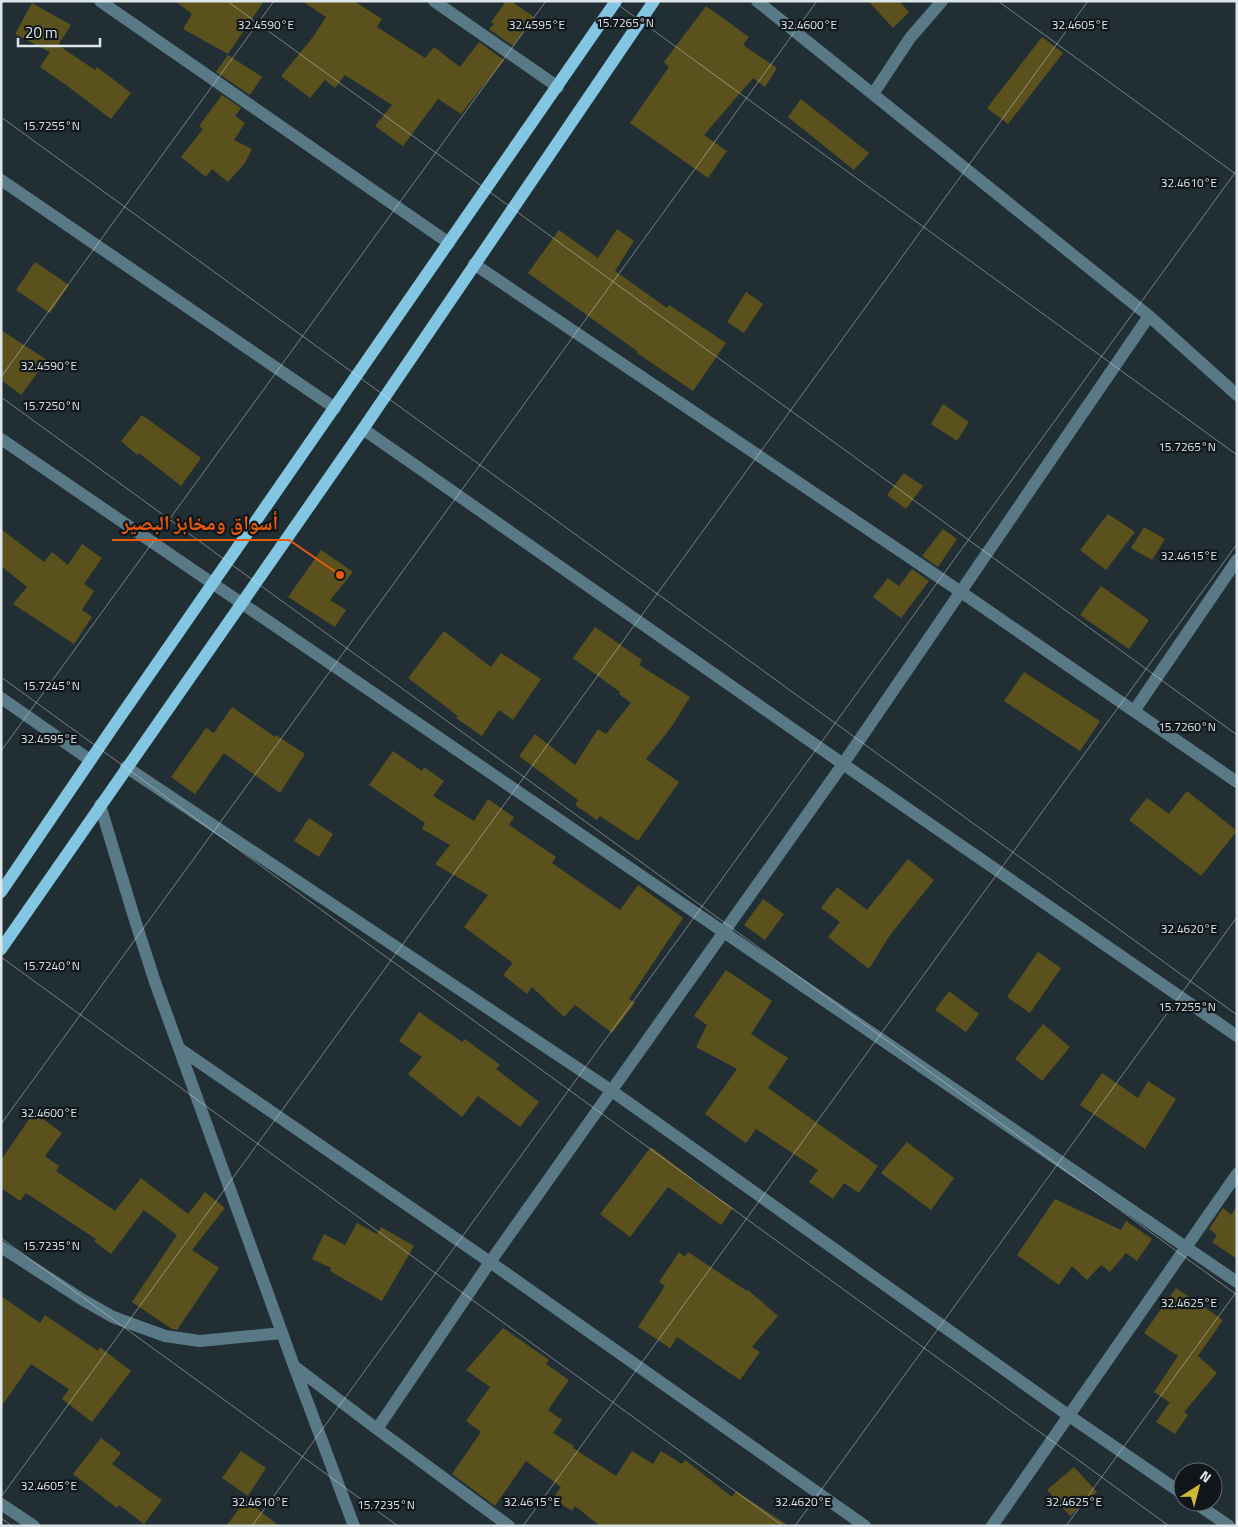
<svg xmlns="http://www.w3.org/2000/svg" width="1238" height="1527" viewBox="0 0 1238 1527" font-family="'Titillium Web','Noto Naskh Arabic',sans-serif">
<rect width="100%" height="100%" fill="#212f35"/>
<path fill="#5a511c" d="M 175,1 L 264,1 L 228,54 L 183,29 L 192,14 Z
M 302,1 L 354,1 L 382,19 L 377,27 L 425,58 L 434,47 L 460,67 L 479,42 L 504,60 L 461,114 L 438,99 L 403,146 L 375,126 L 392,105 L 345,75 L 335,88 L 325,80 L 310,98 L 281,76 L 313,37 L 326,17 Z
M 506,1 L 511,1 L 534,17 L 513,46 L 489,29 L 494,24 L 491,22 Z
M 868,1 L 899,1 L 909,12 L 893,28 Z
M 32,3 L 71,25 L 58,45 L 95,70 L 97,67 L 131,93 L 111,119 L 66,85 L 40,67 L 50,52 L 15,34 Z
M 706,6 L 749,37 L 743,45 L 777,68 L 765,87 L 753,78 L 704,135 L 727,151 L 708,178 L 630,123 L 669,67 L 664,62 Z
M 1042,37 L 1063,53 L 1008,124 L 987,108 Z
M 228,55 L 262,77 L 250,95 L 216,72 Z
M 222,95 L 241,108 L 235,116 L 245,123 L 234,140 L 252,149 L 245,163 L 228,182 L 212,169 L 206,177 L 181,157 L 203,129 L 199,126 Z
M 801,99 L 869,153 L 854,170 L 788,117 Z
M 617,229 L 634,241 L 615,271 L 667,308 L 669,305 L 726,343 L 693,391 L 637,353 L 637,351 L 528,273 L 559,230 L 598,258 Z
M 35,262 L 69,285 L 50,313 L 16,290 Z
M 746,292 L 763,304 L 744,333 L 727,322 Z
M 1,330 L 47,360 L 21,395 L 1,380 Z
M 943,404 L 969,422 L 957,441 L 931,424 Z
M 142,415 L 201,458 L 181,486 L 139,453 L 137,455 L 121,441 Z
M 904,473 L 923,486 L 906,509 L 887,495 Z
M 1108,514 L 1135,532 L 1106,570 L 1080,550 Z
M 1144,527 L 1165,539 L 1152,560 L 1131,548 Z
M 1,529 L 44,562 L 52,552 L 68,565 L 82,544 L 102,558 L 84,584 L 94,591 L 82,610 L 92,617 L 74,644 L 13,604 L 27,587 L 1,566 Z
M 943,529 L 957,539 L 938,567 L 922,556 Z
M 321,550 L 353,572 L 330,600 L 346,610 L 335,627 L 288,597 Z
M 912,569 L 929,581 L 901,618 L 873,597 L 888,578 L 899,586 Z
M 1101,586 L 1149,620 L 1129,649 L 1080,615 Z
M 595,627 L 642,660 L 639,665 L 690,697 L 672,726 L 646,759 L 679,782 L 638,841 L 600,816 L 597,820 L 575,805 L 578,800 L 519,756 L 535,734 L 575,765 L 598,729 L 606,734 L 631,703 L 619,694 L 620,692 L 573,658 Z
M 444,631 L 491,667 L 501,653 L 541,679 L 513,720 L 499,710 L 482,736 L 456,718 L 458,716 L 408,678 Z
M 1024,672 L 1100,721 L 1080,751 L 1004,701 Z
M 232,707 L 275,737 L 276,735 L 305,754 L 280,793 L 224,753 L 195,794 L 171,777 L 206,728 L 214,733 Z
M 393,751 L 422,771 L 424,767 L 444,781 L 433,796 L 474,821 L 488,799 L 514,817 L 509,825 L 556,857 L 552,863 L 620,910 L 638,885 L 683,918 L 629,999 L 635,1003 L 612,1033 L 575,1005 L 564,1017 L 532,987 L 527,994 L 503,975 L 513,963 L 464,927 L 488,895 L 435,864 L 450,845 L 422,829 L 425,823 L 369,785 Z
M 1187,791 L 1237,831 L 1201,876 L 1129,820 L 1147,798 L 1169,814 Z
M 309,818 L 333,834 L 319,857 L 294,841 Z
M 908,859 L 934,880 L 890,935 L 869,969 L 828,937 L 840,922 L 821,908 L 837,887 L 867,910 Z
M 763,899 L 784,914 L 765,940 L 744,925 Z
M 1038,952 L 1061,968 L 1030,1013 L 1007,997 Z
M 726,970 L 772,1001 L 751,1034 L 788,1058 L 768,1088 L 878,1166 L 859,1193 L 844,1183 L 833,1199 L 809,1182 L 818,1170 L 756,1129 L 746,1143 L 705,1114 L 737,1069 L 696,1047 L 707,1025 L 694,1016 Z
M 949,991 L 979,1014 L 966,1032 L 935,1010 Z
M 419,1012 L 462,1042 L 465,1039 L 500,1065 L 496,1069 L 539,1102 L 520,1127 L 478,1096 L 462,1117 L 408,1074 L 422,1057 L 399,1041 Z
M 1043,1024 L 1070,1047 L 1042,1081 L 1015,1059 Z
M 1102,1073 L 1138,1098 L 1148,1081 L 1176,1099 L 1145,1149 L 1080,1105 Z
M 34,1112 L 62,1133 L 45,1156 L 59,1166 L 56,1171 L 115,1211 L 141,1178 L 188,1214 L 205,1192 L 225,1208 L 192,1250 L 219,1268 L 177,1330 L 172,1329 L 132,1302 L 177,1235 L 144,1210 L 111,1254 L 94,1241 L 96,1239 L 26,1193 L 20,1201 L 1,1188 L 1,1160 Z
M 907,1142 L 954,1178 L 931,1210 L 881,1173 Z
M 651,1147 L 693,1179 L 692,1180 L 733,1208 L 721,1225 L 668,1187 L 630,1237 L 600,1214 Z
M 1055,1199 L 1121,1230 L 1126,1221 L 1152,1239 L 1137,1261 L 1126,1253 L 1110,1272 L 1101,1265 L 1087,1280 L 1072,1266 L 1059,1285 L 1017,1255 Z
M 1237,1206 L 1237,1259 L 1212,1242 L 1217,1235 L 1209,1229 L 1223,1208 L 1231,1215 Z
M 357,1223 L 377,1234 L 381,1227 L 414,1246 L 382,1301 L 330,1271 L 331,1268 L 312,1259 L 324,1234 L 345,1245 Z
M 679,1252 L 685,1257 L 688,1252 L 747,1291 L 748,1290 L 778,1316 L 752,1347 L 760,1352 L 740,1380 L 677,1337 L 670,1348 L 638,1327 L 665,1286 L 659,1282 Z
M 1176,1288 L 1223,1320 L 1198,1356 L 1217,1373 L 1184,1412 L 1188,1415 L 1175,1434 L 1156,1422 L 1170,1402 L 1178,1408 L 1154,1392 L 1178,1356 L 1144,1333 Z
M 1,1296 L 40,1323 L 45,1315 L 98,1351 L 100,1347 L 131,1371 L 92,1422 L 62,1399 L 69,1389 L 31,1364 L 1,1407 Z
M 503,1328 L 549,1360 L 546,1364 L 569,1380 L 548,1410 L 562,1420 L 553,1433 L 574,1446 L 573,1448 L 616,1476 L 632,1451 L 653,1464 L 661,1451 L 682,1464 L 685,1460 L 732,1497 L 736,1491 L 789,1526 L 600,1526 L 575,1506 L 572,1511 L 553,1499 L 561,1487 L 526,1461 L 495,1506 L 452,1474 L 481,1432 L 466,1421 L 490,1387 L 466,1370 Z
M 101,1438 L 121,1453 L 112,1464 L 162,1500 L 144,1524 L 119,1505 L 117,1508 L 73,1474 Z
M 241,1451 L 266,1468 L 248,1496 L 222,1478 Z
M 1074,1467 L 1097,1492 L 1070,1516 L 1047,1490 Z
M 246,1500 L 279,1526 L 226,1526 Z"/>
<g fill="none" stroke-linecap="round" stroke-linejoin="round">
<path stroke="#5a7987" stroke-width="12" d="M 100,1 L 449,243
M 434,1 L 558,87
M 757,1 L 1149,316 L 1237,395
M 873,94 L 910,38 L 942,1
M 1,180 L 335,408
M 474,264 L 961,592 L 1237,782
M 363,429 L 843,764 L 1237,1036
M 1,439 L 1237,1282
M 1,698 L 90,760
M 1134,711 L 1237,560
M 126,767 L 612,1091 L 1068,1415 L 1183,1494
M 100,805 L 134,917 L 155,982 L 294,1366 L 354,1526
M 180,1049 L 490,1262 L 865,1526
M 1,1247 L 83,1300 L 113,1317 L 165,1336 L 200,1341 L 282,1333
M 294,1366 L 377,1429 L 490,1262 L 843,764 L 1149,316
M 377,1429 L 509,1526
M 1194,1502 L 1229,1526
M 1,1504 L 34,1526
M 992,1526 L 1237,1174"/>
<path stroke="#83c6e2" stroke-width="12" d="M 1,892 L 111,730 L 616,1
M 1,949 L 363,429 L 654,1"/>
</g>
<path fill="none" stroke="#dde6ea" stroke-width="1" stroke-opacity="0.45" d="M 227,1 L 1237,735M 613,1 L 1237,455M 998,1 L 1237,175M 1,4 L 3,1M 1,117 L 1237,1015M 1,377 L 274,1M 1,397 L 1237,1295M 1,677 L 1169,1526M 1,751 L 546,1M 1,957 L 783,1526M 1,1124 L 817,1M 1,1238 L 398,1526M 1,1497 L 1088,1M 1,1518 L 12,1526M 252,1526 L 1237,170M 523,1526 L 1237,544M 795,1526 L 1237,917M 1066,1526 L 1237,1291"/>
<g font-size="12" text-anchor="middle" fill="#dde6ea" stroke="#101619" stroke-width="4.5" stroke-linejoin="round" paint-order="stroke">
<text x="625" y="27">15.7265°N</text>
<text x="266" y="29">32.4590°E</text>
<text x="537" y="29">32.4595°E</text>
<text x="809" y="29">32.4600°E</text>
<text x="1080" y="29">32.4605°E</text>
<text x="51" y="130">15.7255°N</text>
<text x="1189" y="187">32.4610°E</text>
<text x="49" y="370">32.4590°E</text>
<text x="51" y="410">15.7250°N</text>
<text x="1187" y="451">15.7265°N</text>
<text x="1189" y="560">32.4615°E</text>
<text x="51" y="690">15.7245°N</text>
<text x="1187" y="731">15.7260°N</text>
<text x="49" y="743">32.4595°E</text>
<text x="1189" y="933">32.4620°E</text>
<text x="51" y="970">15.7240°N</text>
<text x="1187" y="1011">15.7255°N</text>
<text x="49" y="1117">32.4600°E</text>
<text x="51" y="1250">15.7235°N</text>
<text x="1189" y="1307">32.4625°E</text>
<text x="49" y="1490">32.4605°E</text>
<text x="260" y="1506">32.4610°E</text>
<text x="532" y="1506">32.4615°E</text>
<text x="803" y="1506">32.4620°E</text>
<text x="1074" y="1506">32.4625°E</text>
<text x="386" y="1509">15.7235°N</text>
</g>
<path fill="none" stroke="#e8590c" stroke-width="2" d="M340 575L289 540H112"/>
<circle fill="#e8590c" stroke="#101619" stroke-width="2" cx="340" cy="575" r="5"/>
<g font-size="20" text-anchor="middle" font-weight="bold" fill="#e8590c" stroke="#101619" stroke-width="4.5" stroke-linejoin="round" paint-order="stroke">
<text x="200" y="530">أسواق ومخابز البصير</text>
</g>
<rect width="1238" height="1527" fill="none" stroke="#dde6ea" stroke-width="5"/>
<g transform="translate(1198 1487) rotate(36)"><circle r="24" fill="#101619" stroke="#62696d"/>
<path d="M0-4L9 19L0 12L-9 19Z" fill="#ccb938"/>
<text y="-8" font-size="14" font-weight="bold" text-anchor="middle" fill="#dde6ea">N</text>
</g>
<path d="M18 38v8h82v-8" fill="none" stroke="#dde6ea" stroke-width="2.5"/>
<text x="25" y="38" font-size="15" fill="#dde6ea" stroke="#101619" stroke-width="4" paint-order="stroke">20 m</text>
</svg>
